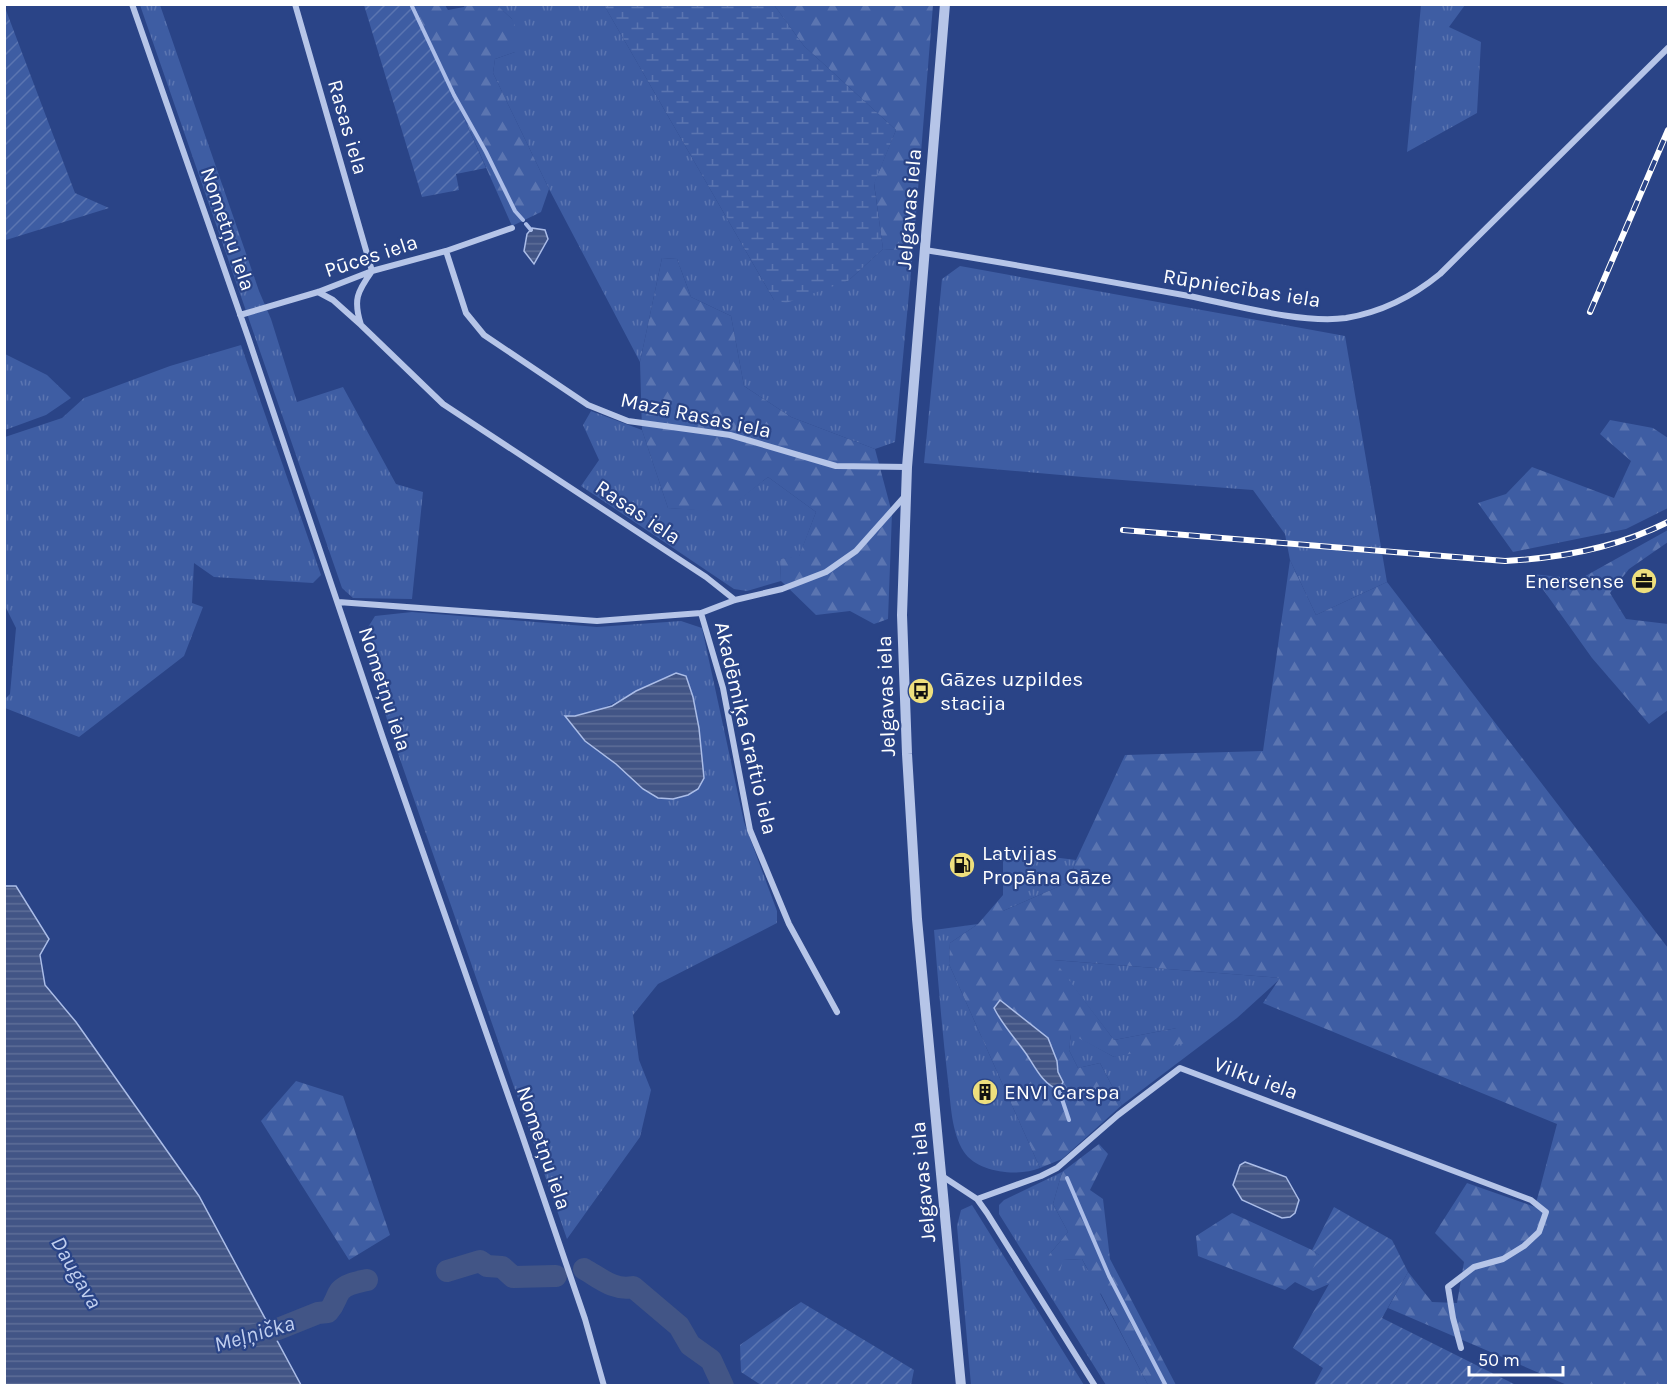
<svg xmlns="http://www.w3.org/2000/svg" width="1673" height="1390" viewBox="0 0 1673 1390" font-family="Karla,sans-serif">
<defs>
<pattern id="grass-tufts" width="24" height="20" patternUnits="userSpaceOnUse" patternTransform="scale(1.5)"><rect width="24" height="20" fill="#3e5da3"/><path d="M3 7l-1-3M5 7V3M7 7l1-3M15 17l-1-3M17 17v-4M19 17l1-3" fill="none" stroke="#5b75b1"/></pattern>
<pattern id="forest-firs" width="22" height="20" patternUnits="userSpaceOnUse" patternTransform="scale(1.5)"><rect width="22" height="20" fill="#3e5da3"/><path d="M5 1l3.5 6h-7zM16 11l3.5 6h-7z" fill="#5b75b1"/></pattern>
<pattern id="wetland-marsh" width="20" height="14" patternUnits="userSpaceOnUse" patternTransform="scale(1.5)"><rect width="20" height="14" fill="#3e5da3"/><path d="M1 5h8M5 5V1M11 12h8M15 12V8" fill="none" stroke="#5b75b1"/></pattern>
<pattern id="garden-furrows" width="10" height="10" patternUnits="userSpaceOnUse" patternTransform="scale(1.5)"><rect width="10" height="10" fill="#3e5da3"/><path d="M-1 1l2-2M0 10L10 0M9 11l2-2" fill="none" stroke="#5b75b1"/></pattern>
<pattern id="water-rules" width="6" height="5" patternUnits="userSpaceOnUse" patternTransform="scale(1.5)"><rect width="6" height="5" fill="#425586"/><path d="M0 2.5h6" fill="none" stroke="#5e6e98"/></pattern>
</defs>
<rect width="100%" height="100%" fill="#2a4487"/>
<path fill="url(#grass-tufts)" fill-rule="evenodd" d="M 140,5 L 160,5 L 259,291 L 271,319 L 297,402 L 343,387 L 396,484 L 423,492 L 412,599 L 353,598 L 342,588 Z
M 497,5 L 604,5 L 774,300 L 848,281 L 883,249 L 913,251 L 895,442 L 875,449 L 791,417 L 744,386 L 731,316 L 691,297 L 677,259 L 662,258 L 640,362 L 549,189 L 493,73 L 495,59 L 515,52 L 512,19 Z
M 1421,5 L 1465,5 L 1449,27 L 1481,42 L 1477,113 L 1407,152 Z
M 960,266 L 1345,336 L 1387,582 L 1316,615 L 1290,560 L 1285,534 L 1253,490 L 1083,477 L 924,463 L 942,279 Z
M 241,345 L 321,575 L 313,583 L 214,577 L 194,563 L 192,603 L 203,607 L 184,656 L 79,737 L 5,708 L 5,699 L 10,694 L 16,628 L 5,606 L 5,437 L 62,418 L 84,398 L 170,366 Z
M 5,354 L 47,375 L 71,398 L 46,415 L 5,430 Z
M 591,411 L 642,430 L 668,508 L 724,511 L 768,477 L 816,512 L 799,557 L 780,559 L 781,581 L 747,591 L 734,589 L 581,486 L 599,460 L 583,425 Z
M 412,612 L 597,627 L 681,621 L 702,628 L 744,822 L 777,911 L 777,923 L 658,984 L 633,1015 L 639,1060 L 651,1090 L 640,1137 L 567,1239 L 393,739 L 362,637 L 375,616 ZM 636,691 L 693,697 L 699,728 L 704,778 L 688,795 L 673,799 L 658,798 L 643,789 L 616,764 L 585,741 L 566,718 L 566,716 C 591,716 614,704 636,691 Z
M 1003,851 L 1076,860 L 1069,882 L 1003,911 Z
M 978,924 L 950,943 L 949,964 L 1040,1168 C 1019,1177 978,1173 964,1152 C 951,1132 951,1104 948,1081 C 942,1031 938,980 934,930 Z
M 1053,960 L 1281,978 L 1237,1018 L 1122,1105 L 1100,1063 L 1078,1068 L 1069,1050 L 1071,1033 L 1114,1057 L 1177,1028 L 1114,1040 Z
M 1062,1172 L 1053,1204 L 1068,1232 L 1048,1256 L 1063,1260 L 1082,1259 L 1148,1385 L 1106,1385 L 999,1214 L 999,1205 L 1004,1200 Z
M 972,1205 L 1084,1385 L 971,1385 L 957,1226 L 961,1210 Z"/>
<path fill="url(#forest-firs)" d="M 414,5 L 445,5 L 448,10 L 464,7 L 465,5 L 497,5 L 512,19 L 521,39 L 515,52 L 495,59 L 493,73 L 549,189 L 541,212 L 512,226 Z
M 774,5 L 933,5 L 913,251 L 883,249 L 874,183 L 896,130 L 804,46 Z
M 662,258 L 677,259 L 691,297 L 731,316 L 744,386 L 791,417 L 875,449 L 892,513 L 888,619 L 874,624 L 850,611 L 816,615 L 781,581 L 780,559 L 799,556 L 816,512 L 768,477 L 724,512 L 668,508 L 642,430 L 640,362 Z
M 1610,420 L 1653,428 L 1668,438 L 1668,508 L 1626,529 L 1513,552 L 1478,503 L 1506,494 L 1532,467 L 1614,498 L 1631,461 L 1600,434 Z
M 1668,530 L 1668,542 L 1629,569 L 1610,593 L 1626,619 L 1668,624 L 1668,710 L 1649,724 L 1592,658 L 1532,574 L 1580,579 Z
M 1290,560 L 1316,615 L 1387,582 L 1668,948 L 1668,1385 L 1567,1385 L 1388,1308 L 1408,1272 L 1432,1302 L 1457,1303 L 1464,1262 L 1435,1233 L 1467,1183 L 1535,1207 L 1557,1124 L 1263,1003 L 1280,978 L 1054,960 L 1114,1040 L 1177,1028 L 1196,1041 L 1114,1057 L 1071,1034 L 1069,1050 L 1078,1068 L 1100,1063 L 1122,1105 L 1062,1159 L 1040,1168 L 949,964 L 950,943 L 978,924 L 1003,895 L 1003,911 L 1069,882 L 1076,860 L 1125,755 L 1263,751 Z
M 296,1081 L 343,1096 L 390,1235 L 349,1260 L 261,1121 Z
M 1099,1144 L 1108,1154 L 1090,1190 L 1103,1199 L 1110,1259 L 1176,1385 L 1148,1385 L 1101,1294 L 1086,1285 L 1088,1270 L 1082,1259 L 1063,1260 L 1059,1275 L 1050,1271 L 1048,1256 L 1068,1232 L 1053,1204 L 1062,1172 Z
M 1232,1213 L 1312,1250 L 1319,1255 L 1329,1284 L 1313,1291 L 1295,1282 L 1285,1290 L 1198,1256 L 1196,1236 Z"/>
<path fill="url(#wetland-marsh)" d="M 604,5 L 774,5 L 804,46 L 896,130 L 874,184 L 883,249 L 848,281 L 786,303 L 774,300 Z"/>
<path fill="url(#garden-furrows)" d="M 4,5 L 75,193 L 109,208 L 6,240 L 4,236 Z
M 364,5 L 414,5 L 486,168 L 456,174 L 459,190 L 422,197 Z
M 1334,1207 L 1392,1240 L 1408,1272 L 1382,1318 L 1516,1385 L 1314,1385 L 1323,1368 L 1293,1348 L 1329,1284 L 1311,1273 L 1319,1255 L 1312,1250 Z
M 801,1302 L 914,1370 L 911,1385 L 761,1385 L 741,1372 L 740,1345 Z"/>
<path fill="url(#water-rules)" stroke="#abbde8" stroke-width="1.5" d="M 532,228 L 545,230 L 548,239 L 534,264 L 524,251 L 527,234 Z
M 676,673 L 686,676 L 693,697 L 699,728 L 704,778 L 698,789 L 688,795 L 673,799 L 658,798 L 643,789 L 616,764 L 585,741 L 565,716 L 575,716 L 612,706 L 636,691 Z
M 5,886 L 16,886 L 49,939 L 40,955 L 45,985 L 76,1022 L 199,1196 L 301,1385 L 5,1385 Z
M 1000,1000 L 1048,1038 L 1057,1061 L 1058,1072 L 1063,1082 L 1059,1090 C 1043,1084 1036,1069 1027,1055 C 1016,1039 1003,1026 994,1008 Z
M 1245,1162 L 1286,1177 L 1299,1200 L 1295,1213 L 1290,1217 L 1282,1218 L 1242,1200 L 1233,1185 L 1240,1165 Z"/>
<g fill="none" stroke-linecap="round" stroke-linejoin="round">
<path stroke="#abbde8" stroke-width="4" d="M 411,4 L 454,95 L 486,152 L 515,211 L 523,220
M 526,224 L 531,230
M 1059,1090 L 1069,1120
M 1067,1178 L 1109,1276 L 1166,1386"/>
<path stroke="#425586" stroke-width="22" d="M 584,1269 C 600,1278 614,1291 633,1287 L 679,1326 L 690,1345 L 711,1360 L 723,1386
M 447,1271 L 480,1261 L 487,1266 L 502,1267 L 513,1277 L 556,1276
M 244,1338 L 278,1329 L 318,1313 L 328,1312 C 336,1303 335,1298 340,1291 C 346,1284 358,1282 367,1280"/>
<path stroke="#b6c5e8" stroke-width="6" d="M 132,4 L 248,337 L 383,738 L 521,1132 L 585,1319 L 604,1386
M 295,4 L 372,271
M 925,250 C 1013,264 1101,280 1189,296 C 1234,305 1302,324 1346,318 C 1382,312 1412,297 1440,274 L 1668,48
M 446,251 L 466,313 L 484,335 L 588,405 L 628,421 L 730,435 L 836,466 L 907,467
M 318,292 L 333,300 L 361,325 C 353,300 357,292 372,271
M 240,315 L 318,292 L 372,271 L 446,251 L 512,228
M 361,325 L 443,404 L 706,577 L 735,600
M 338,602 L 597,621 L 701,613 L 735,600 L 782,589 L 826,572 L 856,551 L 905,496
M 701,613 L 723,688 L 750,830 L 789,924 L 837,1012
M 942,1176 L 977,1199 L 987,1213 L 1095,1386
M 977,1199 L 1041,1176 L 1057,1168 L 1118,1115 L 1180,1068 L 1531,1200 L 1546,1212 L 1539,1232 L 1524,1246 L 1503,1259 L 1474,1267 L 1448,1287 L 1453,1318 L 1461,1348"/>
<path stroke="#b6c5e8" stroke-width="10" d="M 945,4 L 907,467 L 902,615 L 907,754 L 917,919 L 961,1386"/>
<g stroke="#fff" stroke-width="6">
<path id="rail" d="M 1590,312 L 1668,130
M 1123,530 L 1505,561 C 1562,558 1616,548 1668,522"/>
</g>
<use href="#rail" stroke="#2a4487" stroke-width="4" stroke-dasharray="11" stroke-linecap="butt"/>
</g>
<defs>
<g id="office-disc" transform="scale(1.35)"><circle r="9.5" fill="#eedf7d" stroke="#2a4487"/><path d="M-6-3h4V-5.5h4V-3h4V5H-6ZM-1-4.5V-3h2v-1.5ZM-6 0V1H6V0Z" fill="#111"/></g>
<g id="bus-disc" transform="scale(1.35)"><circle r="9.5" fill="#eedf7d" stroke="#2a4487"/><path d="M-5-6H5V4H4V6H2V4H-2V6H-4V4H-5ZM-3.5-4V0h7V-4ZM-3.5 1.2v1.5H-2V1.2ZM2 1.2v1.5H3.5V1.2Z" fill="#111"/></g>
<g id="fuel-disc" transform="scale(1.35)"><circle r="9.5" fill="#eedf7d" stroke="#2a4487"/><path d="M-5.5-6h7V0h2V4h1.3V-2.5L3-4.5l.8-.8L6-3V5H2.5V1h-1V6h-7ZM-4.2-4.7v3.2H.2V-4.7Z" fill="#111"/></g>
<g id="building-disc" transform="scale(1.35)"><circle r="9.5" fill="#eedf7d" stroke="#2a4487"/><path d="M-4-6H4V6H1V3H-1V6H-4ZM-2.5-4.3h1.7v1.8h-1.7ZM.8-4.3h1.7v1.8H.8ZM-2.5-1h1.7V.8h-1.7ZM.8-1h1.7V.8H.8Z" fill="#111"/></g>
</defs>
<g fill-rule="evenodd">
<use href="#office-disc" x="1644" y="581"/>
<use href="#bus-disc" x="921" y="691"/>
<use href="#fuel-disc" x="962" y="865"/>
<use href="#building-disc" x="985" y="1092"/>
</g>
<g text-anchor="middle" stroke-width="4.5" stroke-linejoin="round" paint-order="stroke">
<g font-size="21" fill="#fff" stroke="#2a4487">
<text transform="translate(348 127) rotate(74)" y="7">Rasas iela</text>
<text transform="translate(909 209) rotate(-85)" y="7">Jelgavas iela</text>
<text transform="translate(228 229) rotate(71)" y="7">Nometņu iela</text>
<text transform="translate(371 256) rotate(-18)" y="7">Pūces iela</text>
<text transform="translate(1242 288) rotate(9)" y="7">Rūpniecības iela</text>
<text transform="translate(696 415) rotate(12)" y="7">Mazā Rasas iela</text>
<text transform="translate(638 512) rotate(34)" y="7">Rasas iela</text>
<text transform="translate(385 689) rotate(72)" y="7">Nometņu iela</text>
<text transform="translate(886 696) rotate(-92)" y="7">Jelgavas iela</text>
<text transform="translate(746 728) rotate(77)" y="7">Akadēmiķa Graftio iela</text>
<text transform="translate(1256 1078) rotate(20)" y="7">Vilku iela</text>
<text transform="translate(544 1148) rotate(71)" y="7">Nometņu iela</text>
<text transform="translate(923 1182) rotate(-95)" y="7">Jelgavas iela</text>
</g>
<g font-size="21" fill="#fff" stroke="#2a4487" text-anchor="start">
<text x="1624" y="588" text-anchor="end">Enersense</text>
<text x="940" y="686">Gāzes uzpildes<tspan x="940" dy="24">stacija</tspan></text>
<text x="982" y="860">Latvijas<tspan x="982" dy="24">Propāna Gāze</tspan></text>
<text x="1004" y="1099">ENVI Carspa</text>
</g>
<g font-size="22" font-style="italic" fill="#c1cfef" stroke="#2a4487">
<text transform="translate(77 1272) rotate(60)" y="8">Daugava</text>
<text transform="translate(254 1333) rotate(-16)" y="8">Meļņička</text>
</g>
</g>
<rect width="1673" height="1390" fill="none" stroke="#ffffff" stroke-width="12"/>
<path d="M1469 1366v9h94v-9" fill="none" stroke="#ffffff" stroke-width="3"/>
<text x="1478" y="1366" font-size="18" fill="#ffffff" stroke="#2a4487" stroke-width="4.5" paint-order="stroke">50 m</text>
</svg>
